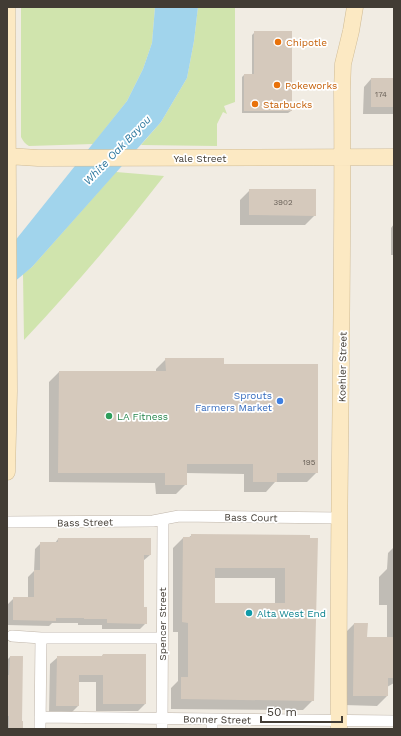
<svg xmlns="http://www.w3.org/2000/svg" width="401" height="736" viewBox="0 0 401 736" font-family="'Work Sans',sans-serif">
<rect width="100%" height="100%" fill="#f1ece3"/>
<path fill="#d0e4ad" d="M 21,7 L 155,7 L 152,43 L 143,69 L 127,101 L 93,144 L 29,146 C 25,144 23,141 21,137 Z
M 198,7 L 235,7 L 235,102 L 224,106 L 227,114 L 223,112 L 217,124 L 217,146 L 141,145 L 161,122 L 187,78 L 194,41 Z
M 116,172 L 164,176 C 120,233 74,287 24,340 L 23,274 L 32,267 Z"/>
<path fill="#a1d4ec" d="M 155,7 L 198,7 L 194,41 L 187,78 L 161,122 L 32,267 L 7,288 L 10,247 L 127,101 L 143,69 L 152,43 Z"/>
<path fill="#0003" fill-rule="evenodd" d="M 255,32 L 291,32 L 291,111 L 288,113 L 242,113 L 242,77 L 244,75 L 252,75 L 252,35 Z
M 371,79 L 394,79 L 394,114 L 363,114 L 364,87 Z
M 250,190 L 315,215 L 305,225 L 240,225 L 240,200 Z
M 394,224 L 394,255 L 391,255 L 391,228 Z
M 166,359 L 223,365 L 317,472 L 307,482 L 275,482 L 266,492 L 244,492 L 244,474 L 186,473 L 186,484 L 176,494 L 156,494 L 155,483 L 49,482 L 49,382 L 59,372 L 156,372 L 156,369 Z
M 192,535 L 309,539 L 313,700 L 303,710 L 171,709 L 171,688 L 178,681 L 178,632 L 173,632 L 173,548 L 183,538 L 188,538 ZM 214,578 L 275,578 L 275,604 L 214,604 Z
M 58,539 L 150,555 L 143,561 L 143,608 L 146,623 L 140,629 L 102,629 L 102,625 L 78,625 L 78,623 L 52,623 L 49,626 L 7,625 L 8,604 L 14,598 L 28,598 L 28,577 L 34,571 L 35,549 L 41,543 L 55,543 Z
M 394,547 L 394,683 L 387,687 L 387,696 L 377,706 L 344,705 L 344,634 L 354,624 L 366,638 L 387,637 L 387,605 L 379,605 L 379,577 L 387,569 L 388,553 Z
M 103,655 L 145,655 L 145,704 L 138,711 L 96,711 L 96,682 L 78,682 L 78,706 L 71,713 L 49,713 L 50,664 L 58,657 L 101,657 Z
M 10,657 L 22,657 L 22,729 L 7,729 L 7,660 Z"/>
<path fill="#d5c9bc" fill-rule="evenodd" d="M 254,31 L 292,31 L 292,111 L 244,111 L 244,74 L 254,74 Z
M 371,78 L 394,78 L 394,107 L 371,107 Z
M 249,189 L 316,189 L 316,216 L 249,215 Z
M 165,358 L 224,358 L 224,364 L 318,364 L 318,473 L 277,473 L 277,482 L 253,482 L 253,464 L 187,464 L 187,485 L 165,485 L 165,473 L 58,473 L 59,371 L 166,371 Z
M 191,534 L 310,535 L 310,538 L 318,538 L 314,701 L 181,699 L 181,677 L 188,677 L 188,623 L 182,622 L 183,537 L 191,537 ZM 215,568 L 285,568 L 285,603 L 215,603 Z
M 58,538 L 151,538 L 151,555 L 144,555 L 144,607 L 147,607 L 147,624 L 107,623 L 107,619 L 84,619 L 84,618 L 56,618 L 56,621 L 13,620 L 13,597 L 34,597 L 34,570 L 40,570 L 40,542 L 58,542 Z
M 354,623 L 368,623 L 367,637 L 394,637 L 394,678 L 388,678 L 388,696 L 353,696 Z
M 103,654 L 146,654 L 146,704 L 103,704 L 103,675 L 79,675 L 79,706 L 56,706 L 57,656 L 102,656 Z
M 10,656 L 23,656 L 22,721 L 23,721 L 23,729 L 9,729 L 9,716 L 7,716 L 7,675 L 9,675 Z"/>
<g fill="none" stroke-linecap="round" stroke-linejoin="round">
<g stroke="#bfb5aa" stroke-width="12">
<path id="street" d="M 7,522 L 153,521 L 179,516 L 340,518
M 12,636 L 41,638 L 162,638
M 40,717 L 394,721
M 212,719 L 212,729
M 40,729 L 41,638
M 162,729 L 163,520"/>
</g>
<g stroke="#cfbb95" stroke-width="17">
<path id="secondary" d="M 7,156 L 38,158 L 394,157
M 7,472 L 9,391 L 7,7
M 339,729 C 337,516 344,304 342,91 L 343,64 L 351,31 L 355,7"/>
</g>
<use href="#street" stroke="#fff" stroke-width="11"/>
<use href="#secondary" stroke="#fce9c3" stroke-width="16"/>
</g>
<g fill="#e8710a" stroke="#fff" stroke-width="1.5">
<circle cx="278" cy="42" r="4"/>
<circle cx="277" cy="85" r="4"/>
<circle cx="255" cy="104" r="4"/>
</g>
<circle fill="#3f7fe0" stroke="#fff" stroke-width="1.5" cx="280" cy="401" r="4"/>
<circle fill="#2e9e5b" stroke="#fff" stroke-width="1.5" cx="109" cy="416" r="4"/>
<circle fill="#0f9aa8" stroke="#fff" stroke-width="1.5" cx="249" cy="613" r="4"/>
<g text-anchor="middle" stroke-width="3.5" stroke-linejoin="round" paint-order="stroke">
<g font-size="8" fill="#675f56">
<text x="381" y="97">174</text>
<text x="283" y="205">3902</text>
<text x="309" y="465">195</text>
</g>
<g font-size="10" fill="#c56008" stroke="#fff" text-anchor="start">
<text x="286" y="46">Chipotle</text>
<text x="285" y="89">Pokeworks</text>
<text x="263" y="108">Starbucks</text>
</g>
<g font-size="10" fill="#423c34" stroke="#fff">
<text x="200" y="162">Yale Street</text>
<text transform="translate(342 367) rotate(-89)" y="4">Koehler Street</text>
<text transform="translate(251 517) rotate(1)" y="4">Bass Court</text>
<text transform="translate(85 522) rotate(-1)" y="4">Bass Street</text>
<text transform="translate(162 624) rotate(-90)" y="4">Spencer Street</text>
<text transform="translate(217 719) rotate(1)" y="4">Bonner Street</text>
</g>
<g font-size="10" fill="#366cbe" stroke="#fff" text-anchor="end">
<text x="272" y="399">Sprouts<tspan x="272" dy="12">Farmers Market</tspan></text>
</g>
<g font-size="10" fill="#27864d" stroke="#fff" text-anchor="start">
<text x="117" y="420">LA Fitness</text>
</g>
<g font-size="10" fill="#0d838f" stroke="#fff" text-anchor="start">
<text x="257" y="617">Alta West End</text>
</g>
<g font-size="11" font-style="italic" fill="#317aa0" stroke="#fff">
<text transform="translate(117 150) rotate(-46)" y="4">White Oak Bayou</text>
</g>
</g>
<rect width="401" height="736" fill="none" stroke="#423c34" stroke-width="16"/>
<path d="M261 716v6h81v-6" fill="none" stroke="#423c34" stroke-width="2"/>
<text x="267" y="716" font-size="12" fill="#423c34" stroke="#ffffff" stroke-width="3" paint-order="stroke">50 m</text>
</svg>
